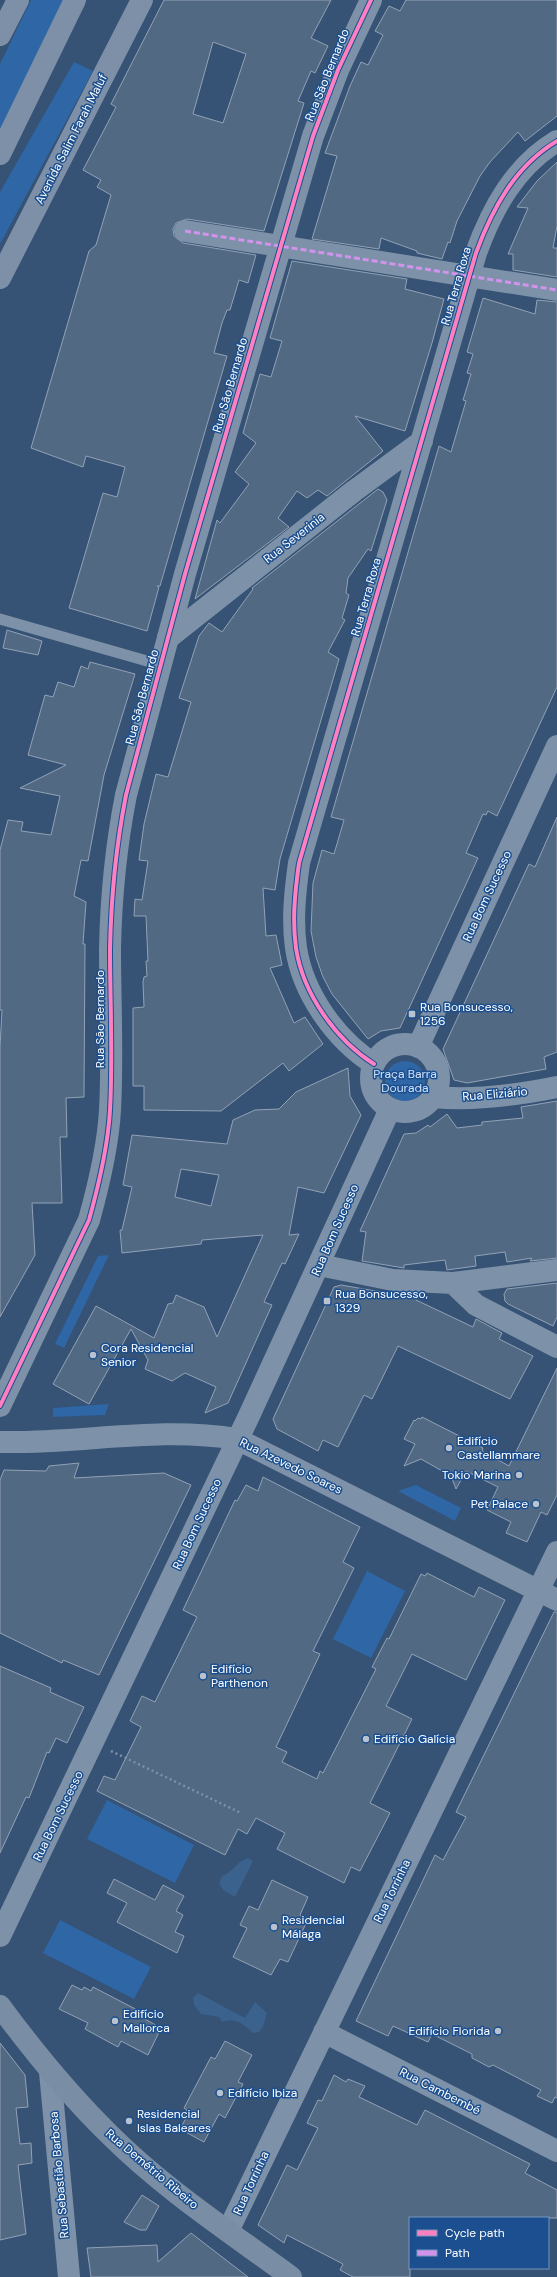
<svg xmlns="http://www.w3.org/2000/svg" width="557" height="2277" viewBox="0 0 557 2277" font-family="'DM Sans',sans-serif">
<rect width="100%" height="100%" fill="#365274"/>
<path fill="#2f66a5" d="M 31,0 L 69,0 L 0,135 L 0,64 Z
M 74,62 L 93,71 L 0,244 L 0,192 Z
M385 1081a20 20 0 1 1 40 0a20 20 0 1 1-40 0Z
M 109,1255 L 64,1348 L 55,1344 L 98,1256 Z
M 109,1404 L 105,1415 L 53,1417 L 53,1408 Z
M 416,1485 L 461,1508 L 455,1521 L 398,1491 Z
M 367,1571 L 405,1591 L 371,1658 L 333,1639 Z
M 107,1800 L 194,1845 L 175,1883 L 87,1839 Z
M 60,1920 L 151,1967 L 134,1999 L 43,1953 Z"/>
<path fill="#3b618d" d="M 248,1858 L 253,1861 L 235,1897 L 223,1890 L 219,1883 L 222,1876 C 233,1872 237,1861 248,1858 Z
M 198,1993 L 245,2018 L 255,2002 L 267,2013 L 263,2027 L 259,2032 L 253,2033 C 242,2023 236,2018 222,2022 L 219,2017 L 201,2014 L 194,2005 L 193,1998 Z"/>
<path fill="#526984" stroke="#92a2b6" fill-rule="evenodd" d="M 164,0 L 331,0 L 311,38 L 328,46 L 315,73 L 311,71 L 298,101 L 304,103 L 264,231 L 187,219 L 176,223 L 173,229 L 174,236 L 183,243 L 256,255 L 248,283 L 239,280 L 230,310 L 227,310 L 222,323 L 214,353 L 227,356 L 160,586 L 157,586 L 159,587 L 147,631 L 69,608 L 103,493 L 117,497 L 125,467 L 86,456 L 83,467 L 31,448 L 89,251 L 96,245 L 111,195 L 97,187 L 101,180 L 83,170 L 116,107 L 111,104 ZM 213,42 L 246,54 L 223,123 L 193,114 Z
M 406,0 L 557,0 L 557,116 L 525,141 L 518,132 L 490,162 L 480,176 L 457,221 L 450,243 L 448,242 L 442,259 L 417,253 L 417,251 L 381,238 L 379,249 L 312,239 L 337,156 L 325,153 L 350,86 L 361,62 L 368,65 L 383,35 L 375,31 L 389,6 L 400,11 Z
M 557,162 L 557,226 L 553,248 L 557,248 L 557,277 L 513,270 L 513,254 L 508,254 L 528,208 L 517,207 L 537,181 Z
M 292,261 L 407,279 L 405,289 L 444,299 L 432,343 L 405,431 L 355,416 L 383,451 L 327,496 L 318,490 L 307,498 L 297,491 L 278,518 L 289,527 L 195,599 L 217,520 L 220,523 L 249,484 L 235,472 L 256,443 L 243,433 L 260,374 L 271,377 L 282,341 L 270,338 Z
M 483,298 L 535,314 L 537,300 L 557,302 L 557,687 L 497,816 L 488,811 L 486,815 L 483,814 L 466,853 L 478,858 L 400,1028 L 381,1031 L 368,1039 L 332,994 L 323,977 L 316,957 L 311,931 L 313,883 L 322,850 L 334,854 L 344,820 L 331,817 L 439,446 L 451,452 L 466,401 L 463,400 L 471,374 L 467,373 L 473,354 L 467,352 Z
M 378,489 L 383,492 L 387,500 L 371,551 L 368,549 L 348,578 L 346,593 L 349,595 L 342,618 L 345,620 L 328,652 L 339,659 L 280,859 L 275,890 L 263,888 L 266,936 L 276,935 L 282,965 L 270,968 L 294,1023 L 305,1017 L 323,1044 L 289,1071 L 283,1063 L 221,1111 L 144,1110 L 144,1086 L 133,1086 L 133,1008 L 144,1007 L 143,982 L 144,977 L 147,976 L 146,961 L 148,961 L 146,916 L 134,916 L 135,899 L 142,900 L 148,861 L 139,860 L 144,824 L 156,774 L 168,777 L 191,702 L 179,698 L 199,636 L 209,623 L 222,632 L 253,589 L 252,588 Z
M 7,630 L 42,641 L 38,655 L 3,648 Z
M 90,662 L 135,674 L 104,775 L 88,861 L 81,860 L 74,896 L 86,902 L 83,944 L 85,944 L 84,1097 L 66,1098 L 67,1137 L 60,1137 L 62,1203 L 32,1203 L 35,1255 L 0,1317 L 0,1047 L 2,1010 L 0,1010 L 0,850 L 8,820 L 23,822 L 21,831 L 51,835 L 60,796 L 20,788 L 66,765 L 28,755 L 45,695 L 53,697 L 58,682 L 74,687 L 81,666 L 88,669 Z
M 557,817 L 557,1052 L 544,1057 L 546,1069 L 467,1083 L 454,1080 L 443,1049 L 529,864 L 535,867 Z
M 348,1068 L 350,1096 L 361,1115 L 324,1193 L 298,1187 L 289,1235 L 299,1234 L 285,1264 L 282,1263 L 264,1302 L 272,1305 L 228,1403 L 205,1413 L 216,1387 L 185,1373 L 172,1381 L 145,1369 L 148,1360 L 131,1329 L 89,1404 L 53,1384 L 96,1306 L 154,1338 L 168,1304 L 173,1303 L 176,1295 L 204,1307 L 217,1337 L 263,1235 L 202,1240 L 201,1244 L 122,1253 L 120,1230 L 122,1230 L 132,1187 L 123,1185 L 132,1135 L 227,1144 L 233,1120 L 255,1110 L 279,1109 L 296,1092 ZM 181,1169 L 219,1175 L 211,1206 L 175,1197 Z
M 557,1101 L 557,1258 L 530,1261 L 532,1258 L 507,1262 L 505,1252 L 475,1256 L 476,1266 L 447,1270 L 445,1260 L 404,1265 L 404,1268 L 362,1261 L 366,1232 L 360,1231 L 404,1134 L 416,1133 L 428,1125 L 430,1127 L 447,1114 L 457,1128 L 482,1125 L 482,1122 L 523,1118 L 521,1107 Z
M 557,1283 L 557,1317 L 553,1326 L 508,1304 L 505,1301 L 504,1294 L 507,1289 Z
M 341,1285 L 416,1298 L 416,1300 L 473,1327 L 476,1319 L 502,1333 L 499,1339 L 533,1356 L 510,1399 L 398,1346 L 372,1399 L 364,1395 L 338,1447 L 323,1440 L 318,1451 L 277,1429 L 273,1419 L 334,1287 Z
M 557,1368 L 557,1495 L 547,1515 L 541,1512 L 527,1542 L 506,1533 L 511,1522 L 487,1510 L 498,1487 L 466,1471 L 456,1489 L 451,1476 L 421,1459 L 404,1466 L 415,1444 L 404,1439 L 414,1420 L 415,1421 L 418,1418 L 421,1419 L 422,1417 L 483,1448 L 482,1451 L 509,1466 Z
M 79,1463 L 74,1478 L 164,1473 L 191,1485 L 99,1675 L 63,1660 L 62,1663 L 0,1633 L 0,1480 L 4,1470 L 46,1471 L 49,1466 Z
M 263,1477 L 360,1527 L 343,1562 L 354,1568 L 313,1651 L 320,1654 L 276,1747 L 287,1752 L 282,1762 L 317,1779 L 320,1771 L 323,1773 L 376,1669 L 372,1667 L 387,1638 L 389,1639 L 421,1574 L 425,1576 L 427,1573 L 474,1597 L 479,1587 L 505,1600 L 466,1680 L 412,1654 L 386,1706 L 412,1719 L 370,1803 L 390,1813 L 360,1871 L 351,1867 L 344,1883 L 277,1849 L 285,1833 L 256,1818 L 247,1834 L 238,1829 L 225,1855 L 97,1791 L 104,1776 L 115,1780 L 141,1727 L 130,1721 L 142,1696 L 155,1702 L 197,1617 L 183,1610 L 235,1500 L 237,1501 L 246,1485 L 258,1491 Z
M 554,1612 L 557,1612 L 557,2098 L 555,2097 L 552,2103 L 537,2096 L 541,2090 L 493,2065 L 489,2067 L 472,2058 L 472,2054 L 432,2034 L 428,2042 L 393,2026 L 388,2036 L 356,2021 L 435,1855 L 443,1860 L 466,1817 L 456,1812 Z
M 0,1666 L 51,1688 L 50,1692 L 84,1707 L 67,1743 L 56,1738 L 49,1753 L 47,1752 L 29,1798 L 26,1797 L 0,1853 Z
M 114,1879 L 155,1900 L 163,1885 L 184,1896 L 176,1911 L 183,1915 L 175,1932 L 184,1936 L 177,1953 L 117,1922 L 127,1903 L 107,1893 Z
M 272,1880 L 308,1897 L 300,1915 L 308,1919 L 288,1962 L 280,1959 L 271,1975 L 233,1957 L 247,1928 L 240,1925 L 249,1906 L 258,1910 Z
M 72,1985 L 82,1990 L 84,1987 L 91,1991 L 93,1987 L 145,2014 L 143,2018 L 161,2028 L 148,2055 L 121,2041 L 118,2047 L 85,2029 L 88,2023 L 59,2009 Z
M 225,2041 L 252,2055 L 238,2082 L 243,2084 L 225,2118 L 219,2114 L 204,2142 L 180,2129 L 186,2118 L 183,2117 L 187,2110 L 184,2108 L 211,2057 L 215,2059 Z
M 0,2043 L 25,2075 L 28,2107 L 16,2108 L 20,2144 L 31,2143 L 32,2163 L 18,2165 L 26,2234 L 0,2240 Z
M 334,2075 L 346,2082 L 348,2079 L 365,2086 L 359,2097 L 417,2125 L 425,2110 L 530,2164 L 525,2173 L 557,2190 L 557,2218 L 410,2218 L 410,2277 L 353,2277 L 340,2270 L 343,2264 L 287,2235 L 284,2243 L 258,2225 L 287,2165 L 297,2170 L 318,2128 L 307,2123 L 318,2100 L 322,2101 Z
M 142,2195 L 159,2206 L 146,2230 L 140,2230 L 124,2222 Z
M 191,2233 L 248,2277 L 91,2277 L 87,2248 L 157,2245 L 158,2262 Z"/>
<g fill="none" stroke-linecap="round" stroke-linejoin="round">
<path stroke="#7d92a8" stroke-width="2.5" stroke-dasharray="2 3" stroke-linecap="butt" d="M 111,1751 L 241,1813"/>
<path stroke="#7d92a8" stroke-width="11" d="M 0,619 L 161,665"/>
<path stroke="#7d92a8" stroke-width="22" d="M 185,231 L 557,290
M 168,638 L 354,491 L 422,441
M371 1078a34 34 0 1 1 68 0a34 34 0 1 1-68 0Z
M 418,1047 L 557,746
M 374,1064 C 336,1040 303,994 296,948 C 292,920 295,892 299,863 L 476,253 C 492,209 515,166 557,141
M 434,1097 C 474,1101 517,1095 557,1087
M 319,1265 L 393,1280 L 453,1283 L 557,1270
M 453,1283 L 476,1305 L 557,1347
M 0,1936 L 248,1418 L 390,1109
M 324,2032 L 557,2151
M 50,2072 L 69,2277
M 228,2231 L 557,1552"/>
<path stroke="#7d92a8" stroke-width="22" d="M 0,1406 L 89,1220 C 99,1184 108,1147 110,1110 C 113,1056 110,1002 110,949 C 111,897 116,846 126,795 L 185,574 L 313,136 L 338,70 L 371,0
M 0,1442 C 79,1444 158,1426 237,1439 L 557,1600"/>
<path stroke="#798da4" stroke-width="22" d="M 0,2006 C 34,2052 69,2095 110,2135 C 164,2189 230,2232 291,2277"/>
<path stroke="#7e90a7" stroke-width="22" d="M 0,35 L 18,0
M 0,154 L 75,0
M 0,278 L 142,0"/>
<path stroke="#d193ec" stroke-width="3" stroke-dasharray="6 3" stroke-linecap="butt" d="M 185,231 L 557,290"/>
<g stroke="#1b4f8f" stroke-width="6">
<path id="cycleway" d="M 374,1064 C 336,1040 303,994 296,948 C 292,920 295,892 299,863 L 476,253 C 492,209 515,166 557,141
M 0,1406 L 89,1220 C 99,1184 108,1147 110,1110 C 113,1056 110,1002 110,949 C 111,897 116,846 126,795 L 185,574 L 313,136 L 338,70 L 371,0"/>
</g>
<use href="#cycleway" stroke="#ff80c0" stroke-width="4"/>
</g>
<g fill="#b9c2ce" stroke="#1b4f8f" stroke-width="1.5">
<rect x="408" y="1010" width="8" height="8" rx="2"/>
<rect x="323" y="1297" width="8" height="8" rx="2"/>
<circle cx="93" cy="1355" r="4"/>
<circle cx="449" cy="1448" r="4"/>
<circle cx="519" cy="1475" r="4"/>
<circle cx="536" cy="1504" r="4"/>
<circle cx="203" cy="1676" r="4"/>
<circle cx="366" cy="1739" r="4"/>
<circle cx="274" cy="1927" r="4"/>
<circle cx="115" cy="2021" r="4"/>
<circle cx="498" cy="2031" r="4"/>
<circle cx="220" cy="2093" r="4"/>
<circle cx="129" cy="2121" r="4"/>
</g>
<g text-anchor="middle" stroke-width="3" stroke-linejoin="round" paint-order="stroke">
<g font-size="12" fill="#fff" stroke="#1b4f8f">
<text transform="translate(327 75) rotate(-68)" y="4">Rua São Bernardo</text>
<text transform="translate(71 139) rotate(-63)" y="4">Avenida Salim Farah Maluf</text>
<text transform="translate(456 286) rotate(-74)" y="4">Rua Terra Roxa</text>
<text transform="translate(230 385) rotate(-74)" y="4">Rua São Bernardo</text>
<text transform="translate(294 538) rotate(-38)" y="4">Rua Severinia</text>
<text transform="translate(366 597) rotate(-74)" y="4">Rua Terra Roxa</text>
<text transform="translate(142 697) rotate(-75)" y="4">Rua São Bernardo</text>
<text transform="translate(487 896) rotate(-65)" y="4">Rua Bom Sucesso</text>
<text transform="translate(100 1019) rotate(-90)" y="4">Rua São Bernardo</text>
<text transform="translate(495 1094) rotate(-5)" y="4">Rua Eliziário</text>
<text transform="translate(335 1230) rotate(-66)" y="4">Rua Bom Sucesso</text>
<text transform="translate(291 1466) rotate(26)" y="4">Rua Azevedo Soares</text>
<text transform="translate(197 1524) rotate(-65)" y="4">Rua Bom Sucesso</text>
<text transform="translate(58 1816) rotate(-64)" y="4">Rua Bom Sucesso</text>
<text transform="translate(392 1891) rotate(-64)" y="4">Rua Torrinha</text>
<text transform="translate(440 2091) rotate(27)" y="4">Rua Cambembé</text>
<text transform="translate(152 2169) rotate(40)" y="4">Rua Demétrio Ribeiro</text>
<text transform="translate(59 2175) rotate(-95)" y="4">Rua Sebastião Barbosa</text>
<text transform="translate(251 2183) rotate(-65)" y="4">Rua Torrinha</text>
</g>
<g font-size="12" fill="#fff" stroke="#1b4f8f" text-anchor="start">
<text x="420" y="1011">Rua Bonsucesso,<tspan x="420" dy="14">1256</tspan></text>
<text x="335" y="1298">Rua Bonsucesso,<tspan x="335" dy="14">1329</tspan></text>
<text x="101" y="1352">Cora Residencial<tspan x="101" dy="14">Senior</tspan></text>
<text x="457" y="1445">Edifício<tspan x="457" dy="14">Castellammare</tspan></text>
<text x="511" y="1479" text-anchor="end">Tokio Marina</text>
<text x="528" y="1508" text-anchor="end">Pet Palace</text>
<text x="211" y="1673">Edifício<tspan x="211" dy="14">Parthenon</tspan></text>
<text x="374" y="1743">Edifício Galícia</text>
<text x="282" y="1924">Residencial<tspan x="282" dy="14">Málaga</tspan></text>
<text x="123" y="2018">Edifício<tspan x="123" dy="14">Mallorca</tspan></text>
<text x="490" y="2035" text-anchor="end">Edifício Florida</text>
<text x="228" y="2097">Edifício Ibiza</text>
<text x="137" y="2118">Residencial<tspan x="137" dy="14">Islas Baleares</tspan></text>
</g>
<g font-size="12" fill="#cfe3fa" stroke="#1b4f8f">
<text x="405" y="1078">Praça Barra<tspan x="405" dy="14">Dourada</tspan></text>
</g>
</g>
<rect x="409" y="2217" width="140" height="52" fill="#1b4f8f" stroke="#7695bc"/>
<rect x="417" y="2230" width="20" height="6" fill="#ff80c0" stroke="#7695bc"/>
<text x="445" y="2237" font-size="12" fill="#ffffff">Cycle path</text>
<rect x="417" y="2250" width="20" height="6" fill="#d193ec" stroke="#7695bc"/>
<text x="445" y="2257" font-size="12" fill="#ffffff">Path</text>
</svg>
